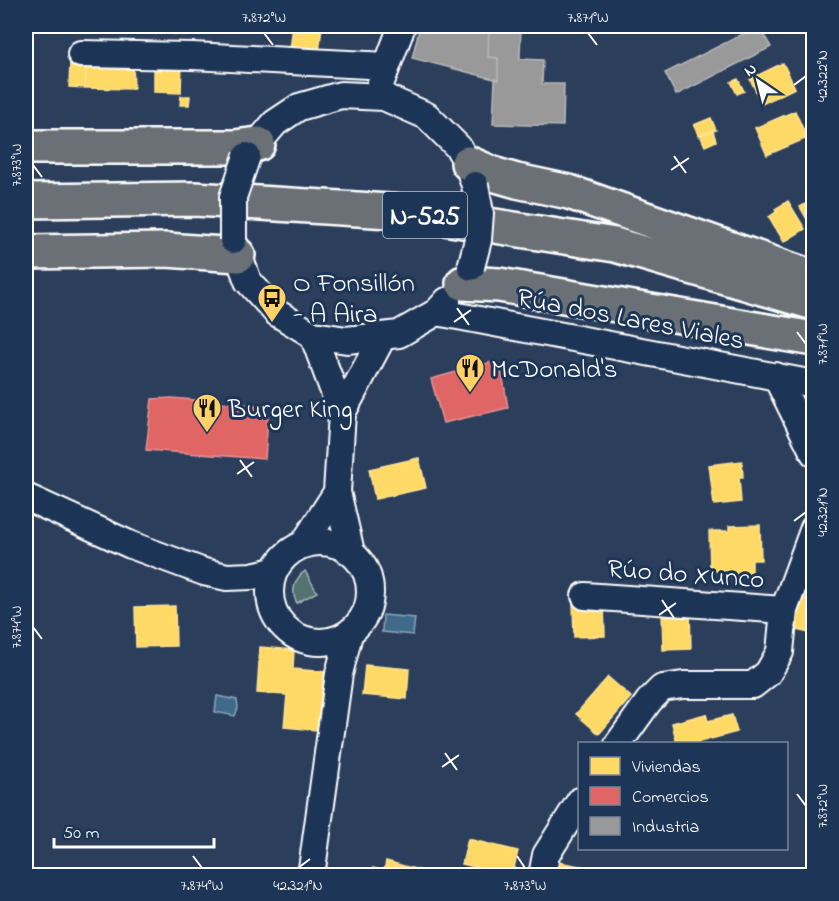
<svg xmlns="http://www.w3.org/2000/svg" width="839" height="901" viewBox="0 0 839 901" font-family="'Indie Flower',sans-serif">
<rect width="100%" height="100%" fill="#2b3e5c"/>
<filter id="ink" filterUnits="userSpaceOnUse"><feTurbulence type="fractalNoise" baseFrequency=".0167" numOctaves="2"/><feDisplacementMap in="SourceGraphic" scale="12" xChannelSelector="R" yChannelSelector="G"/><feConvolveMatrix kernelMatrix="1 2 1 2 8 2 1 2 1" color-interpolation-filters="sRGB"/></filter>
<g filter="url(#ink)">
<path fill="#537271" stroke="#a9b8b8" stroke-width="1.5" d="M 305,571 L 317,592 L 297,603 C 290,592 295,578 305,571 Z"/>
<path fill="#416b89" stroke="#8da6b8" stroke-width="1.5" d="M 383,615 L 415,618 L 413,635 L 382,632 Z
M 217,696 L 237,700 L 238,708 L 235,716 L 215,712 Z"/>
<path fill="#ffd966" stroke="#ffe494" stroke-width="1.5" d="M 173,26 L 190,26 L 190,35 L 173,34 Z
M 293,26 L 322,26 L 319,53 L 290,50 Z
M 70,61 L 86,62 L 85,88 L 69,87 Z
M 154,61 L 182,62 L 181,93 L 154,92 Z
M 86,62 L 133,63 L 134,89 L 85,88 Z
M 783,63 L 795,88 L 762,104 L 750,79 Z
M 738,79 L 744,91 L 737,94 L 731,82 Z
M 181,96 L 190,96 L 189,105 L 180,105 Z
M 795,111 L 807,138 L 767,155 L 755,128 Z
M 711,118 L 716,130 L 699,136 L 694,125 Z
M 713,131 L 716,141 L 705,146 L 700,135 Z
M 788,201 L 805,229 L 784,242 L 769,217 L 776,212 L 775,209 Z
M 811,201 L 814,205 L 814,224 L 811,226 L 800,207 Z
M 419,458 L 426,488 L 375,499 L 369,469 Z
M 742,461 L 743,477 L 739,477 L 741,502 L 714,505 L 709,465 Z
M 760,525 L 761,560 L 752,560 L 752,577 L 726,578 L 726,571 L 710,571 L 709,531 L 729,531 L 729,526 Z
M 798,595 L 814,598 L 814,634 L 791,629 Z
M 604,602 L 605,636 L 574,637 L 573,603 Z
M 175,606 L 176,646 L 136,647 L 135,607 Z
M 690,612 L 691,649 L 663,650 L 662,613 Z
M 260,647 L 294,650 L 293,669 L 327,672 L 328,731 L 284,727 L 287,695 L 257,693 Z
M 365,665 L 409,669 L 407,699 L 362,695 Z
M 608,677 L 631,697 L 599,734 L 576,714 Z
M 706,714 L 708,721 L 732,715 L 737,732 L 692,744 L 677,744 L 672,723 Z
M 468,839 L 518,851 L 512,876 L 462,864 Z
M 386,861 L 426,872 L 425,876 L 371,876 L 373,868 L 384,871 Z
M 553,861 L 586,867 L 584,876 L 550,876 Z"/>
<path fill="#e06666" stroke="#e99494" stroke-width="1.5" d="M 492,362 L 501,366 L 508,408 L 443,423 L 431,379 Z
M 172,398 L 254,405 L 268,417 L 265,459 L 146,450 L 152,399 Z"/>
<path fill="#999" stroke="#b8b8b8" stroke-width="1.5" d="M 420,26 L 489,26 L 488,57 L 498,58 L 498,80 L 412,58 Z
M 489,26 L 521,26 L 520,59 L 543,60 L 542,84 L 564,84 L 563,126 L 493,124 L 495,79 L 498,80 L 498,58 L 488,57 Z
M 759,26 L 771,47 L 676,95 L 665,73 Z"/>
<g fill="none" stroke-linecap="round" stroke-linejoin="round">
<g stroke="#fff" stroke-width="30">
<path id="minor" d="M 81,54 L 192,56 L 387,66
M 381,82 L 402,26
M 247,156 L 275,123 L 299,107 L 341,95 L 384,97 L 427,116 L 458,147 L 468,163 L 473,180
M 233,240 L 248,281 L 277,313 L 313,335 L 347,340 L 399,334 L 437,312 L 447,301
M 437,312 L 814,384
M 313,335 L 342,413
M 776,376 L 814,453
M 26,497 L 131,545 L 204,572 L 227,577 L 252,576 L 274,571
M270 592a50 50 0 1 1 100 0a50 50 0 1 1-100 0Z
M 303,545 L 337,492
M 351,552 L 337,492 L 342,413 L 383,336
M 585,596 L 784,610
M 618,744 L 649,701 L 662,688 L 683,685 L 753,685 L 768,673 L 780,652 L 784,610 L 814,528
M 311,876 L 339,674 L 349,634
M 542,876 L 546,855 L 580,801"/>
</g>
<g stroke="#fff" stroke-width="38">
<path id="highway" d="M 26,147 L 234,147 L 258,144
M 468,163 L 496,175 L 517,181 L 569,192 L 814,278
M 26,201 L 195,199 L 406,212 L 615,245 L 814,303
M 26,252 L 166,250 L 238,255
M 463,283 L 499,285 L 814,339"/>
</g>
<use href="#minor" stroke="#1d3557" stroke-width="26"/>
<use href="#highway" stroke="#6b7074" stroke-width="33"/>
<g stroke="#fff" stroke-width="30" stroke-linecap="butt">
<path id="minor-bridge" d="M 233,240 L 233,197 L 247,156
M 471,267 L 478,240 L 480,213 L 475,185"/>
</g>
<use href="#minor-bridge" stroke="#1d3557" stroke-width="26"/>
</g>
</g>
<path fill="none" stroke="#fff" stroke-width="2" d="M 264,33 L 273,45M 588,33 L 597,45M 794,85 L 806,76M 674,156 L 686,173M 33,165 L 42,177M 671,170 L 689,158M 457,308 L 469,325M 454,322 L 471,310M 797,332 L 806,344M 240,460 L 252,477M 237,474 L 254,462M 794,521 L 806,512M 662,600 L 674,618M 659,615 L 676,603M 33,627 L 42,639M 445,753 L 457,770M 442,767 L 459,755M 797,794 L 806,806M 193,856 L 202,868M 517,856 L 525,868M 298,868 L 310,859"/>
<defs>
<g id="bus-pin" transform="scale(1.5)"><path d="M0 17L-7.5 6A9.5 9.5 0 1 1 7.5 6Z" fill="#ffd166" stroke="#1d3557"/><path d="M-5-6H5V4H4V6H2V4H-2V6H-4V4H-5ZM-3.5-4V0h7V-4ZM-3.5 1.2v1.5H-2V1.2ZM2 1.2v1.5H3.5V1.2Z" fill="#111"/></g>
<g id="restaurant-pin" transform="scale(1.5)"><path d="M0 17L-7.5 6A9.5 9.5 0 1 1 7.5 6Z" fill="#ffd166" stroke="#1d3557"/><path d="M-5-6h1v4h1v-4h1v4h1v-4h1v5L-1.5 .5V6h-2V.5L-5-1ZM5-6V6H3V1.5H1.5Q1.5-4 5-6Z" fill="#111"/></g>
</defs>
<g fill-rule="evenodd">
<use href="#bus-pin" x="272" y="298"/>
<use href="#restaurant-pin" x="470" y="368"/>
<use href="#restaurant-pin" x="207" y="408"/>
</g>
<g text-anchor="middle" stroke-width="6" stroke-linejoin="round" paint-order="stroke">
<rect fill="#1d3557" stroke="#bbc2cd" stroke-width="1.5" x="383" y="192" width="84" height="46" rx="4.5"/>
<g font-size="26" font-weight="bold" fill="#fff">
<text x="425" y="224">N-525</text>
</g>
<g font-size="27" fill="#fff" stroke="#1d3557" text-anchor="start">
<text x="293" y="291">O Fonsillón<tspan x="293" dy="31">- A Aira</tspan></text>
<text x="491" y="377">McDonald's</text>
<text x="228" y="417">Burger King</text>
</g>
<g font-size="27" fill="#fff" stroke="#1d3557">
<text transform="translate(631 318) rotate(11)" y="9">Rúa dos Lares Viales</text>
<text transform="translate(686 573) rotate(4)" y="9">Rúo do Xunco</text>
</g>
</g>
<rect width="839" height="901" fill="none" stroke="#1d3557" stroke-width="66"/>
<rect x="578" y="742" width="210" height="108" fill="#1d3557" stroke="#77869a" stroke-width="1.5"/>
<rect x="590" y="757" width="30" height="18" fill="#ffd966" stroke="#77869a" stroke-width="1.5"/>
<text x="632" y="772" font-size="18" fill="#ffffff">Viviendas</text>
<rect x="590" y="787" width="30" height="18" fill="#e06666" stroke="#77869a" stroke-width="1.5"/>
<text x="632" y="802" font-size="18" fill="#ffffff">Comercios</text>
<rect x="590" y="817" width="30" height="18" fill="#999999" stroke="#77869a" stroke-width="1.5"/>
<text x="632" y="832" font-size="18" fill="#ffffff">Industria</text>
<g transform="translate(758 81) rotate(325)" stroke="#1d3557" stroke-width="4.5" paint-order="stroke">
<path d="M0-4.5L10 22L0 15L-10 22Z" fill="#ffffff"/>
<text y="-9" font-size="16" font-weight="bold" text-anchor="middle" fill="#ffffff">N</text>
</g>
<path d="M54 838v9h160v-9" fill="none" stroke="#ffffff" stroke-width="3"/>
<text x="63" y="838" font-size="18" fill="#ffffff" stroke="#1d3557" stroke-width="4.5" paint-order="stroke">50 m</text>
<rect x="33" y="33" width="773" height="835" fill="none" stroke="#fff" stroke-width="2"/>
<g font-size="15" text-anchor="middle" fill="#fff">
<text x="264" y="22">7.872°W</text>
<text x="588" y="22">7.871°W</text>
<text transform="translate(822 76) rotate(-90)" y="5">42.322°N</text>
<text transform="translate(16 165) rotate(-90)" y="5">7.873°W</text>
<text transform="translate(822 344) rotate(-90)" y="5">7.871°W</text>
<text transform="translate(822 512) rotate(-90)" y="5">42.321°N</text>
<text transform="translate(16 627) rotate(-90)" y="5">7.874°W</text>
<text transform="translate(822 806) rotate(-90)" y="5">7.872°W</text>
<text x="202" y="890">7.874°W</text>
<text x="298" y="890">42.321°N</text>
<text x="525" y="890">7.873°W</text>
</g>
</svg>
